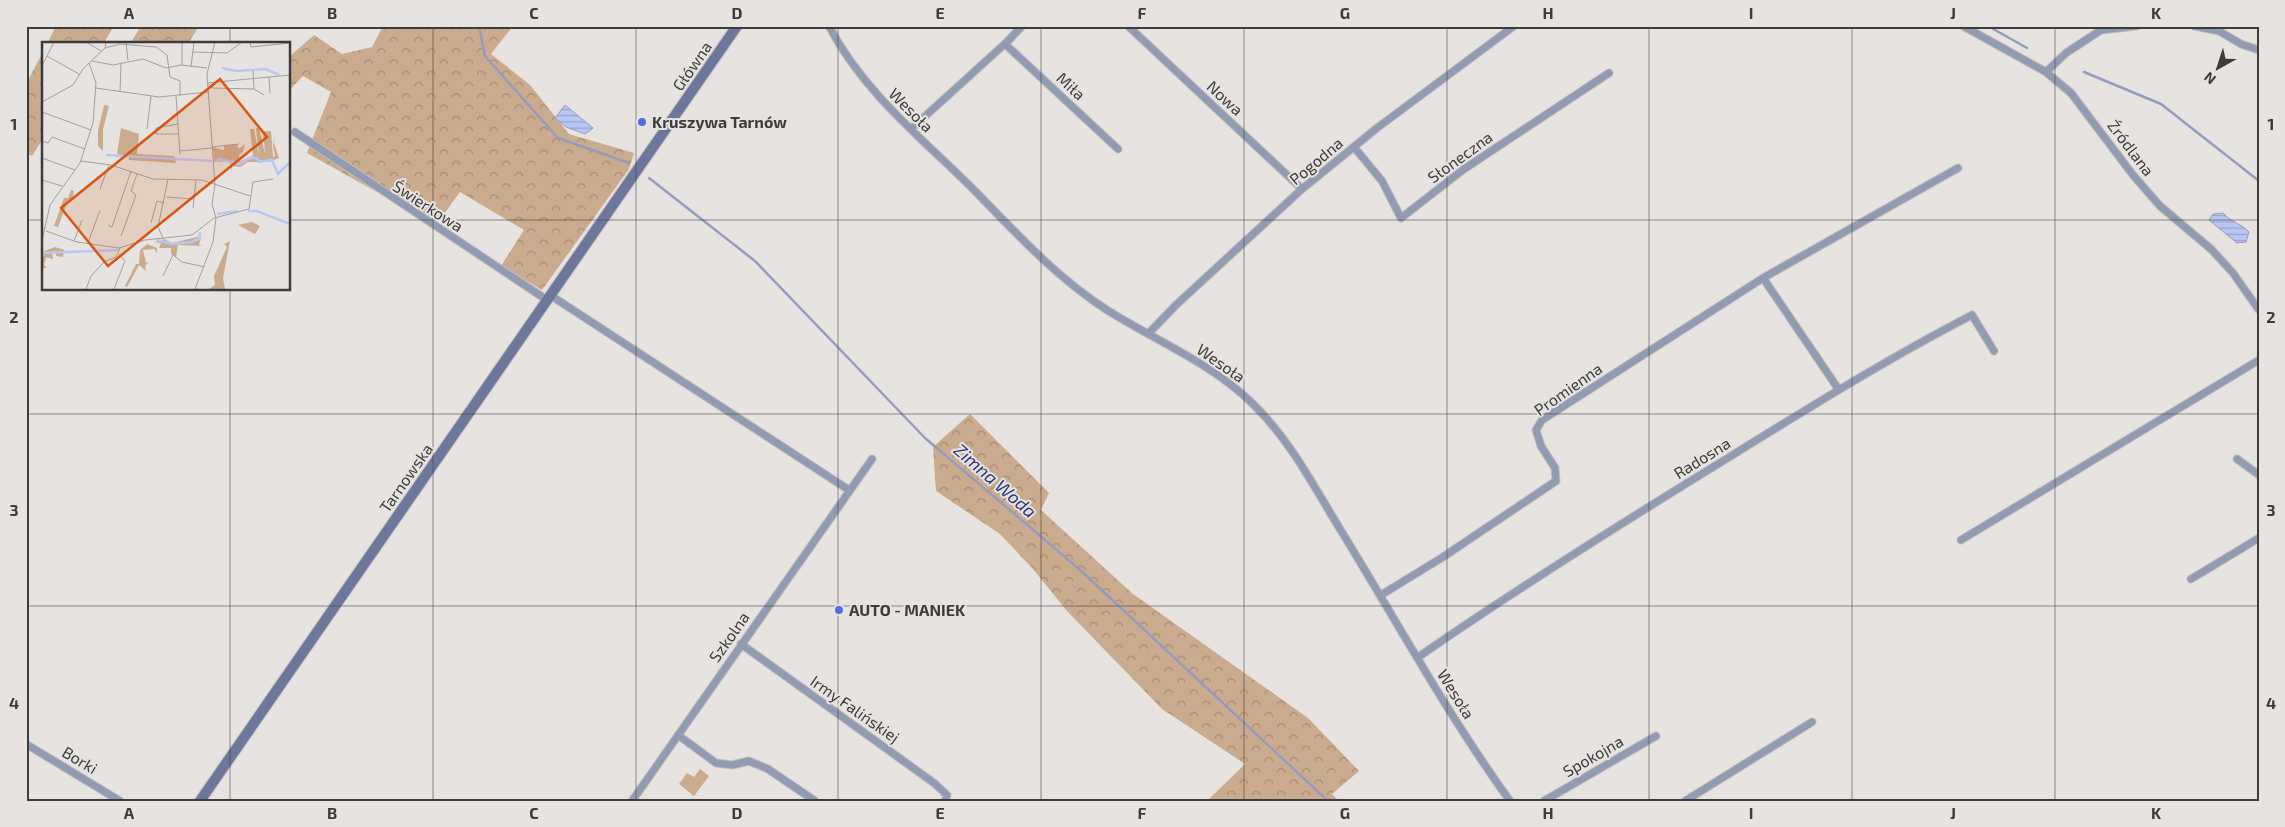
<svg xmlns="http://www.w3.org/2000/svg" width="2285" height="827" viewBox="0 0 2285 827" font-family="'Exo 2',sans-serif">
<defs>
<pattern id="forest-crowns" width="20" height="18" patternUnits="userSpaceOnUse" patternTransform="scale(1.25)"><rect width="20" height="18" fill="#cbab8d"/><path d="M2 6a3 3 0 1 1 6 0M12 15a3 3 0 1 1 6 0" fill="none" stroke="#a68c74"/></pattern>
<pattern id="water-rules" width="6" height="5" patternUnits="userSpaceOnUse" patternTransform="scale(1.25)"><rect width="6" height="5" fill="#bac7f5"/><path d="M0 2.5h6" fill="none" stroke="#98a3c8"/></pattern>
</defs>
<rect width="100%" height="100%" fill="#e6e3e1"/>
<path fill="url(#forest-crowns)" d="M 56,26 L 114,26 L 103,44 L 47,44 Z
M 141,26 L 199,26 L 188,44 L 130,44 Z
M 383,26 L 513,26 L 491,54 L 530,85 L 569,134 L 634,153 L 629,169 L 542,290 L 501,266 L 524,230 L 460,192 L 436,225 L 307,153 L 331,92 L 303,76 L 289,91 L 289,57 L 314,35 L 342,54 L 372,47 Z
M 44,50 L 44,137 L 32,156 L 26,153 L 26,84 Z
M 970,414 L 1049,493 L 1041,510 L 1133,594 L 1308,718 L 1359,771 L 1332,794 L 1339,801 L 1207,801 L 1245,764 L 1162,709 L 1067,611 L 1033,569 L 1000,534 L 936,491 L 933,447 Z"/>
<path fill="#cbab8d" d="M 700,769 L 709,776 L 694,796 L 679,784 L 687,773 L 694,777 Z"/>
<path fill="url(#water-rules)" stroke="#949dbd" d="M 565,105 L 593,128 L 585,134 L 566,127 L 555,118 Z
M 2223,213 C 2231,222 2240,223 2249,232 L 2246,242 L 2237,243 L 2209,220 L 2213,214 Z"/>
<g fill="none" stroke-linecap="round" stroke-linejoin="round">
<path stroke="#949dbd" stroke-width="2.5" d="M 479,26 L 485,56 L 558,138 L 629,163
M 1988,26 L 2027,48
M 2084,72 L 2161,104 L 2259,181
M 649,178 L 755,261 L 925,438 L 1079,569 L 1328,801"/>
<g stroke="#c1bebc" stroke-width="9">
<path id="street" d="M 829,26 C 863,92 923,139 975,191 C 1016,233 1057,278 1107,310 C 1156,341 1212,363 1253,404 C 1290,440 1313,485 1340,529 C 1396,620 1447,714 1510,801
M 1128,26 L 1302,189
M 1963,26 L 2046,72 L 2071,93 L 2133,175 L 2160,206 L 2211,249 L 2233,273 L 2259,310
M 2194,26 L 2219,31 L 2241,44 L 2259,50
M 1005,44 L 1118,149
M 2046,72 L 2066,53 L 2101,30 L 2137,26
M 911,129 L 1008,41 L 1022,26
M 295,132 L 547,300
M 1354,147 L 1382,181 L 1401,218 L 1464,169 L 1609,73
M 1763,278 L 1839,390
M 550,295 L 849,490
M 1148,334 L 1176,305 L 1302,189 L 1377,128 L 1514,26
M 2237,459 L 2259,475
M 1961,540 L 2259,360
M 2191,579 L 2259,538
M 1381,595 L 1443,557 L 1556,481 L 1555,468 L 1541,446 L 1536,430 L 1542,420 L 1763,278 L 1958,168
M 741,644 L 934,783 L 947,795 L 945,801
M 1417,658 C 1519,587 1625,521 1731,456 C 1810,407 1889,358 1972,315 L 1994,351
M 678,735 L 716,763 L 732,765 L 749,761 L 768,769 L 815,801
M 26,744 L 120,801
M 632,801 L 872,459
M 1544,801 L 1656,736
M 1685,801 L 1812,722"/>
</g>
<g stroke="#c1bebc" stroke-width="12">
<path id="secondary" d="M 200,801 L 737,26"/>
</g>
<use href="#street" stroke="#939bb3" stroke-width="7"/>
<use href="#secondary" stroke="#6d779b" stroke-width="10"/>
</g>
<path fill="none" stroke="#3d3c3b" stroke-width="1" stroke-opacity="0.55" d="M 230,26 L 230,44M 433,26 L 433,801M 636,26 L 636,801M 838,26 L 838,801M 1041,26 L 1041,801M 1244,26 L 1244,801M 1447,26 L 1447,801M 1649,26 L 1649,801M 1852,26 L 1852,801M 2055,26 L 2055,801M 26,220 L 44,220M 289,220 L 2259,220M 230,289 L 230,801M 26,414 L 2259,414M 26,606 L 2259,606"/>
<g fill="#586ce2" stroke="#e6e3e1" stroke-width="2">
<circle cx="642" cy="122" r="5"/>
<circle cx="839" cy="610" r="5"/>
</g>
<g text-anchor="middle" stroke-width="4" stroke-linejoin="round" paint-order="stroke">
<g font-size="16" fill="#3d3c3b" stroke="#e6e3e1">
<text transform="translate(692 66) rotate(-55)" y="6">Główna</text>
<text transform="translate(1071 86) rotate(43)" y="6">Miła</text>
<text transform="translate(1225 98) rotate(43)" y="6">Nowa</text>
<text transform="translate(911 110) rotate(45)" y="6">Wesoła</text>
<text transform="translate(2131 148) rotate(53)" y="6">Źródlana</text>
<text transform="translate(1460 157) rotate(-36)" y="6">Słoneczna</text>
<text transform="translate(1316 161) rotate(-40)" y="6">Pogodna</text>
<text transform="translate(428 206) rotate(33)" y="6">Świerkowa</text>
<text transform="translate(1221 363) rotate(35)" y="6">Wesoła</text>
<text transform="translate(1568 389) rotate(-35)" y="6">Promienna</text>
<text transform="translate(1702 458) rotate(-32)" y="6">Radosna</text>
<text transform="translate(406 478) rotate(-55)" y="6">Tarnowska</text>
<text transform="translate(729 637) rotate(-55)" y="6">Szkolna</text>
<text transform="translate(1456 694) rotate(58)" y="6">Wesoła</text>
<text transform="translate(855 709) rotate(35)" y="6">Irmy Falińskiej</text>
<text transform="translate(1593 756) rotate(-30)" y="6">Spokojna</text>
<text transform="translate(80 760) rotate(31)" y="6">Borki</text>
</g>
<g font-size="16" font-weight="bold" fill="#3d3c3b" stroke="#e6e3e1" text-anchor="start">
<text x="652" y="128">Kruszywa Tarnów</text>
<text x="849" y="616">AUTO - MANIEK</text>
</g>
<g font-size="18" font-style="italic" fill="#2b3678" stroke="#e6e3e1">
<text transform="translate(995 481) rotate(41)" y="6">Zimna Woda</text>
</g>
</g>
<g transform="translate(42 42)">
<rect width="248" height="248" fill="#e6e3e1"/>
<path d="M 62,63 L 67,64 L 61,87 L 61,109 L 56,104 L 56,89 ZM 79,86 L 97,92 L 95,112 L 132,114 L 134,121 L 87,118 L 87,115 L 75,112 ZM 214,86 L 217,86 L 223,112 L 221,89 L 229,89 L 231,115 L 233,114 L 231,104 L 233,89 L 232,101 L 237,116 L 226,120 L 206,120 L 198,125 L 190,124 L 190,131 L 188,119 L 172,120 L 171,105 L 182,108 L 182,104 L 195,102 L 197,107 L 203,102 L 201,110 L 197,113 L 198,119 L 211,114 L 208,87 L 212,87 L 217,114 ZM 29,148 L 32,149 L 30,158 L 26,158 L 16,185 L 12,184 L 22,156 L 26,156 ZM 210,180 L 218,184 L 213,192 L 196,183 ZM 159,194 L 157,203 L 161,204 L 136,203 L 134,215 L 129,212 L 129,206 L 117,206 L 119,201 L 112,200 L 122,197 L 130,201 ZM 188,199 L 181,236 L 183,247 L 167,247 L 173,243 L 172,234 L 185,205 L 182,202 ZM 105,202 L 115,206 L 115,211 L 112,207 L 101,208 L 104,221 L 107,220 L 103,224 L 104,229 L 97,223 L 85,245 L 83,244 L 94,222 L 97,222 L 98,208 ZM 13,205 L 22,208 L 21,215 L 14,214 L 14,209 L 10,210 L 11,217 L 4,215 L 2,223 L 5,226 L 0,226 L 2,209 Z" fill="#cbab8d"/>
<path fill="none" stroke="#bac7f5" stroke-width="2.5" d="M 180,26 L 194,29 L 224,27 L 237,33M 64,113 L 170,119M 173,119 L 178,117 L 197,122 L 208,116 L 215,116 L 217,120 L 230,118 L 236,132 L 248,120M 206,169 L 215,169 L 248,182M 175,172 L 195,169M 115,198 L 130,202 L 150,200 L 157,197 L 158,190M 2,211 L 76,208"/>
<path fill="none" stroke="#a2a09f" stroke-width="1" d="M 44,0 L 59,9M 84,0 L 86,19M 140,0 L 140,23M 208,0 L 209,5 L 248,1M 63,6 L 78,2 L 114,5 L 125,13 L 128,35 L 138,39 L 138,54M 151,10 L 185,11 L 200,0M 5,14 L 37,32M 50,19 L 71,23 L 101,17 L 124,26 L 139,23 L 165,26M 0,24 L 12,0M 149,25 L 152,0M 211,29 L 212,47M 227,35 L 228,51M 165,41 L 248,33M 167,42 L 170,46 L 212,47 L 222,53M 54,46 L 117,55 L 166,50M 78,49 L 79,22M 134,54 L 138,112M 0,60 L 31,43 L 41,27 L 63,6 L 64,0M 0,70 L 49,88M 136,82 L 114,86 L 114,92 L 137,92M 105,87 L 109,54M 0,99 L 6,101 L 10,95 L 43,107M 170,105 L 197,102M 138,109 L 170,106M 0,116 L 33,128M 39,119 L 69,123 L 111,137 L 160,138 L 208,154M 0,138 L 20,144M 58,147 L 67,123M 124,155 L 152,157M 151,166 L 154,138M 109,181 L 115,159 L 122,161M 66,183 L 70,185 L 72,179 L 89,129M 4,189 L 35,200 L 77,206 L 103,198 L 150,193 L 172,176 L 207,167 L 211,140 L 231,137M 79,194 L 94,153 L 89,149 L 95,132M 121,196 L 116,185 L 126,137M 0,198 L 8,163 L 38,121 L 51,81 L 54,41 L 47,21M 32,199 L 40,178M 46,201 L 58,168M 121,234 L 131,213 L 140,220 L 163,225M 44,247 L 49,234 L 62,220 L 74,215 L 78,206M 72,247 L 83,219 L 77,212M 153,247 L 171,200 L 174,176 L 170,162 L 173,143 L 165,32 L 173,0"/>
<path fill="#d75611" fill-opacity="0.15" stroke="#d75611" stroke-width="2.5" d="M 178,37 L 225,95 L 66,224 L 19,166 Z"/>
<rect width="248" height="248" fill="none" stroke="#3d3c3b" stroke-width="2.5"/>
</g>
<rect width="2285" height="827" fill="none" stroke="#e6e3e1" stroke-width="55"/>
<g transform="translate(2218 68) rotate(219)" stroke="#e6e3e1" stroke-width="4" paint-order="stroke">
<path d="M0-4L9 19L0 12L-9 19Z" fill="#3d3c3b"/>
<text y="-8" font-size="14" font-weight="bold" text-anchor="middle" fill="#3d3c3b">N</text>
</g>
<rect x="28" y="28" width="2230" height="772" fill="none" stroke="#3d3c3b" stroke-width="2"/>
<g font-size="16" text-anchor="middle" font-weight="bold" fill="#3d3c3b">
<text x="129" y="19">A</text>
<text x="332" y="19">B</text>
<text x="534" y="19">C</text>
<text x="737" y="19">D</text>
<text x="940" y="19">E</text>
<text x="1142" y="19">F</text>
<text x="1345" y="19">G</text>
<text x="1548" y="19">H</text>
<text x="1751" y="19">I</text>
<text x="1953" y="19">J</text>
<text x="2156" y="19">K</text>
<text x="14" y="130">1</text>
<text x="2271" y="130">1</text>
<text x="14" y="323">2</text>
<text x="2271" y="323">2</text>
<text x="14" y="516">3</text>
<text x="2271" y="516">3</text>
<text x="14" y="709">4</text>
<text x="2271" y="709">4</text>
<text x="129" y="819">A</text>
<text x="332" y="819">B</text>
<text x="534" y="819">C</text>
<text x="737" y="819">D</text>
<text x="940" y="819">E</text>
<text x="1142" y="819">F</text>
<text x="1345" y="819">G</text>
<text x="1548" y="819">H</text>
<text x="1751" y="819">I</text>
<text x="1953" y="819">J</text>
<text x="2156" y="819">K</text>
</g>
</svg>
